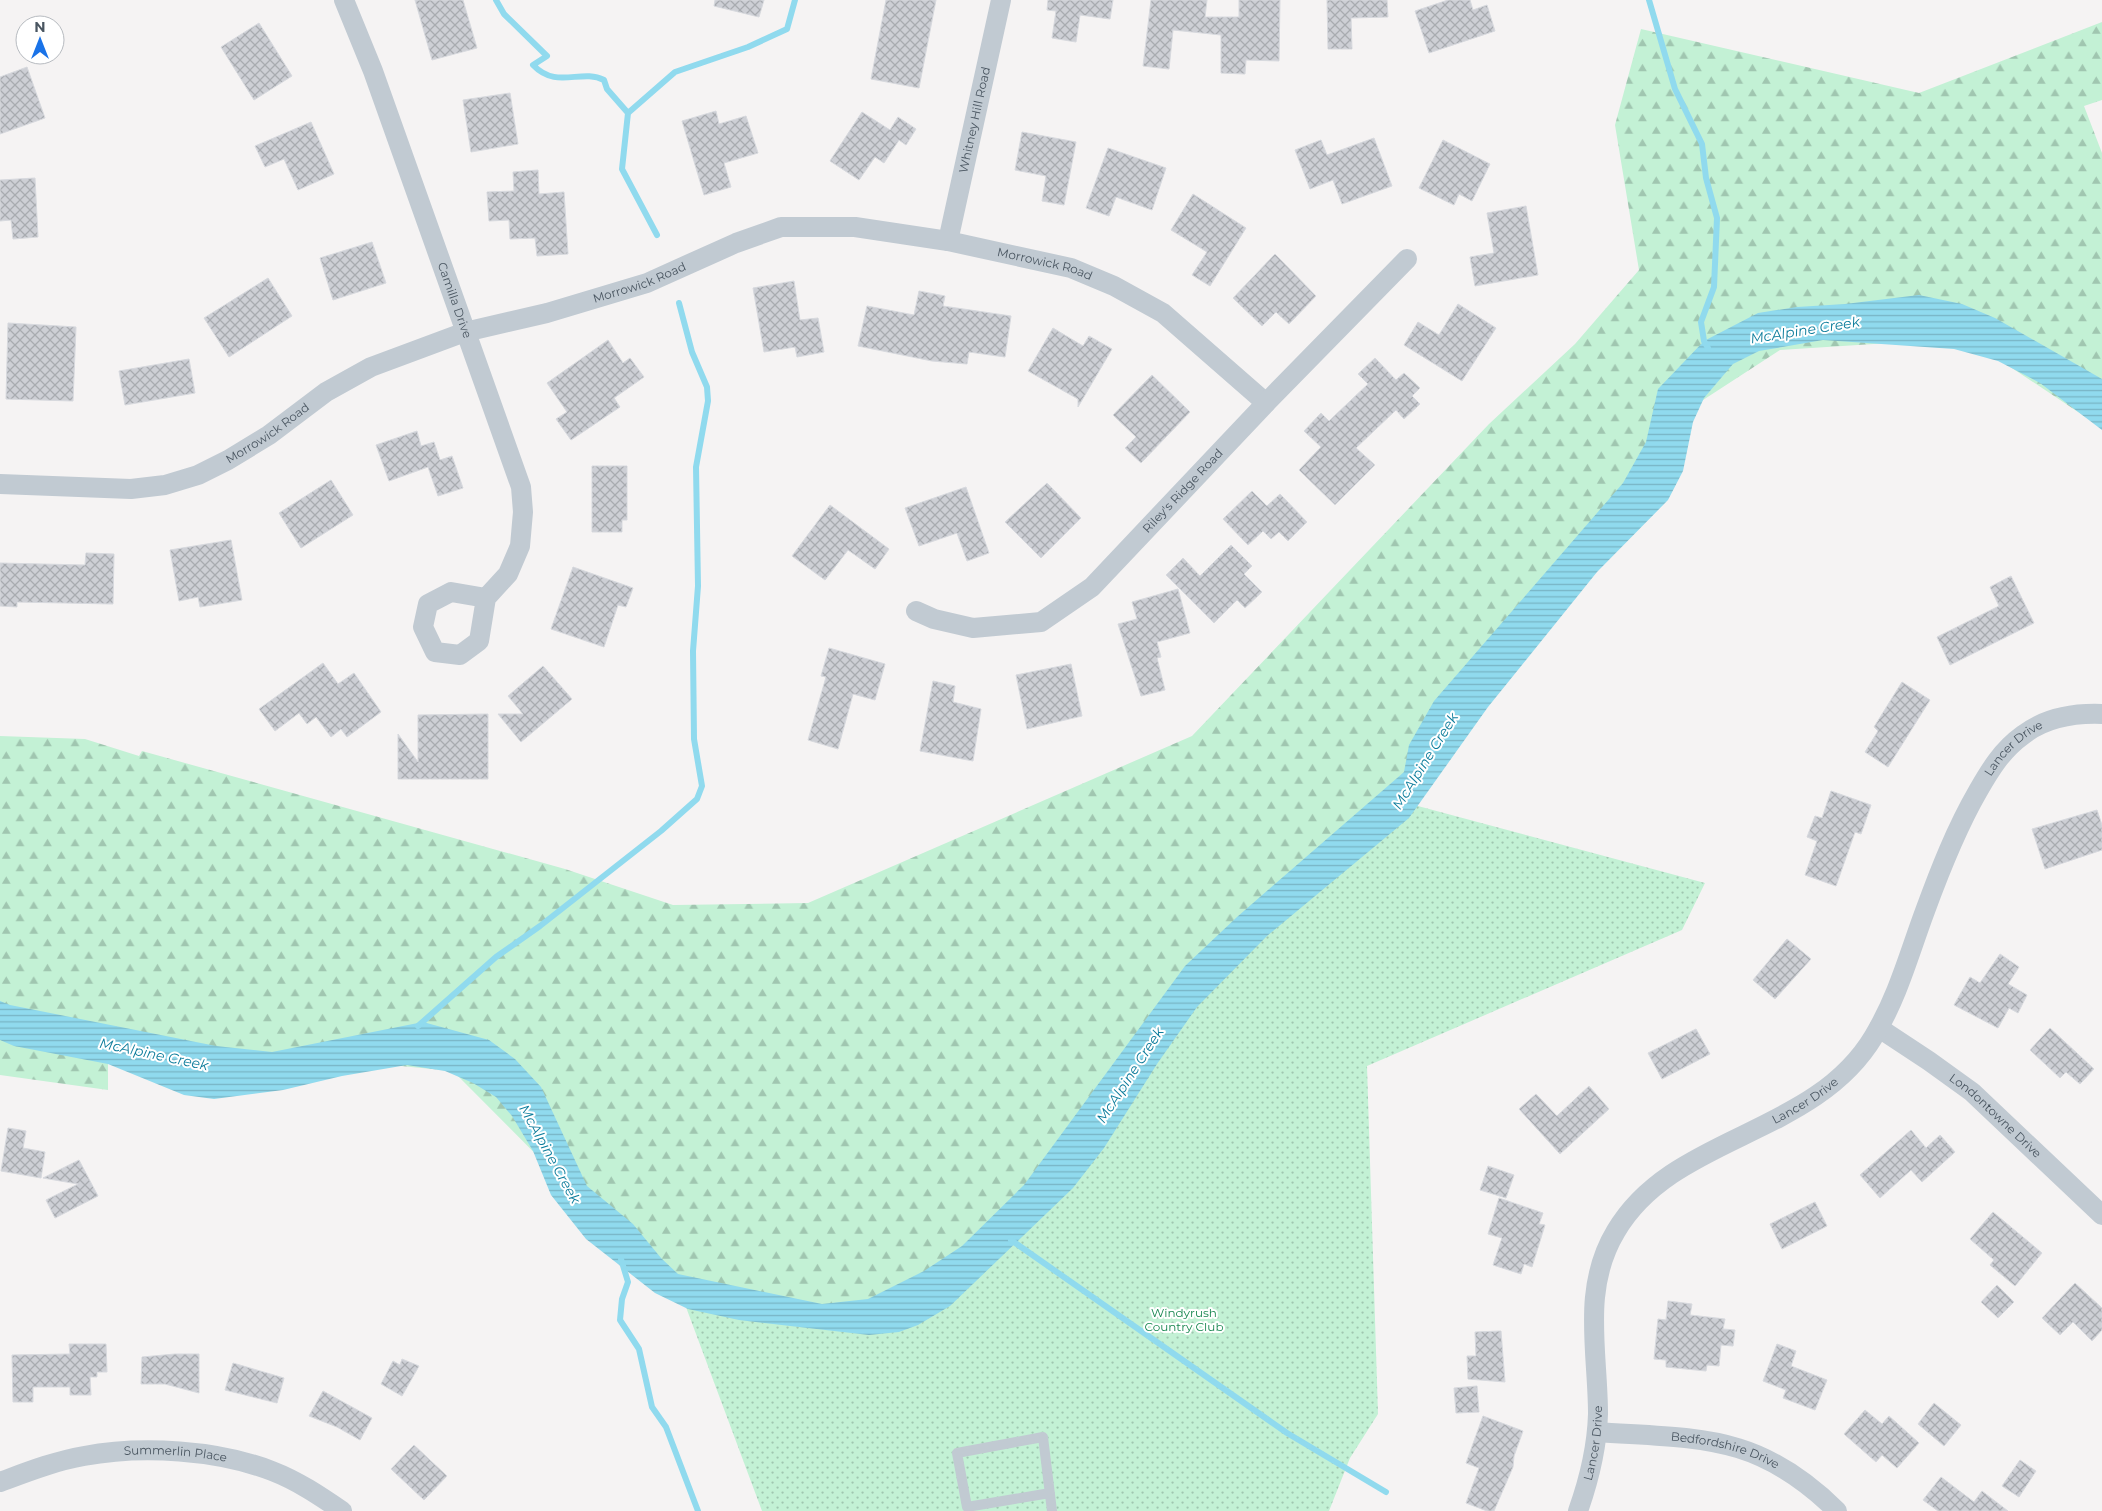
<svg xmlns="http://www.w3.org/2000/svg" width="2102" height="1511" viewBox="0 0 2102 1511" font-family="Montserrat,sans-serif">
<defs>
<pattern id="forest-firs" width="22" height="20" patternUnits="userSpaceOnUse" patternTransform="scale(1.25)"><rect width="22" height="20" fill="#c3f1d5"/><path d="M5 1l3.5 6h-7zM16 11l3.5 6h-7z" fill="#a0c6b0"/></pattern>
<pattern id="park-dots" width="8" height="8" patternUnits="userSpaceOnUse" patternTransform="scale(1.25)"><rect width="8" height="8" fill="#c3f1d5"/><path d="M2 2h.1M6 6h.1" fill="none" stroke="#a0c6b0" stroke-width="1.8" stroke-linecap="round"/></pattern>
<pattern id="water-rules" width="6" height="5" patternUnits="userSpaceOnUse" patternTransform="scale(1.25)"><rect width="6" height="5" fill="#90daee"/><path d="M0 2.5h6" fill="none" stroke="#78b4c4"/></pattern>
<pattern id="building-cross-hatch" width="8" height="8" patternUnits="userSpaceOnUse" patternTransform="scale(1.25)"><rect width="8" height="8" fill="#cdcfd5"/><path d="M0 0l8 8M0 8l8-8" fill="none" stroke="#a8abb0"/></pattern>
</defs>
<rect width="100%" height="100%" fill="#f5f3f3"/>
<path fill="url(#forest-firs)" d="M 2102,22 L 2102,100 L 2084,106 L 2102,153 L 2102,428 L 1967,338 L 1780,350 L 1700,402 L 1403,802 L 1117,1109 L 890,1315 L 733,1308 L 635,1254 L 453,1071 L 108,1038 L 108,1090 L 0,1075 L 0,736 L 85,739 L 139,756 L 142,751 L 565,869 L 673,905 L 808,903 L 1192,736 L 1489,424 L 1575,344 L 1639,270 L 1615,125 L 1641,29 L 1919,93 Z"/>
<path fill="url(#park-dots)" d="M 1403,802 L 1705,883 L 1682,930 L 1367,1066 L 1378,1414 L 1350,1458 L 1329,1511 L 762,1511 L 677,1283 L 815,1316 L 964,1276 L 1185,1004 Z"/>
<path fill="url(#water-rules)" d="M 1919,295 L 1962,304 L 1995,318 L 2102,379 L 2102,430 L 2040,383 L 1998,361 L 1954,349 L 1823,340 L 1759,351 L 1733,364 L 1704,398 L 1693,422 L 1683,471 L 1668,500 L 1597,572 L 1488,707 L 1409,818 L 1267,936 L 1197,1007 L 1157,1064 L 1104,1148 L 1073,1188 L 950,1306 L 918,1325 L 899,1332 L 869,1335 L 739,1320 L 688,1309 L 655,1293 L 586,1239 L 551,1195 L 533,1151 L 512,1116 L 496,1097 L 473,1083 L 445,1071 L 407,1065 L 342,1076 L 283,1090 L 214,1099 L 184,1095 L 108,1064 L 14,1046 L 0,1040 L 0,1001 L 10,1005 L 216,1046 L 272,1052 L 423,1022 L 489,1040 L 515,1059 L 541,1087 L 587,1186 L 633,1224 L 661,1258 L 678,1274 L 822,1304 L 868,1299 L 924,1271 L 962,1246 L 1024,1185 L 1185,966 L 1237,917 L 1404,772 L 1409,745 L 1434,701 L 1623,483 L 1646,442 L 1658,389 L 1704,341 L 1758,313 L 1797,307 L 1845,304 Z"/>
<g fill="none" stroke-linecap="round" stroke-linejoin="round">
<path stroke="#90daee" stroke-width="6" d="M 496,0 L 504,14 L 547,56 L 533,65 C 557,90 581,68 604,80 L 607,89 L 628,113
M 1649,0 L 1675,89 L 1702,144 L 1706,178 L 1717,218 L 1714,287 L 1701,322 L 1704,341 L 1708,348
M 657,235 L 622,169 L 628,113 L 675,72 L 748,47 L 787,29 L 795,0
M 418,1026 L 496,957 L 540,926 L 661,831 L 697,799 L 702,786 L 694,739 L 693,651 L 698,586 L 696,467 L 708,401 L 707,387 L 692,352 L 679,303
M 1011,1240 L 1287,1433 L 1386,1492
M 621,1259 L 628,1282 L 622,1299 L 620,1320 L 639,1349 L 652,1407 L 666,1427 L 698,1511"/>
</g>
<path fill="url(#building-cross-hatch)" stroke="#d7d9de" d="M 415,0 L 463,0 L 477,48 L 432,60 Z
M 715,0 L 764,0 L 759,17 L 714,6 Z
M 886,0 L 936,0 L 919,88 L 871,79 Z
M 1048,0 L 1113,0 L 1110,19 L 1080,15 L 1076,42 L 1052,38 L 1056,11 L 1047,10 Z
M 1151,0 L 1207,0 L 1205,17 L 1239,17 L 1239,0 L 1280,0 L 1279,61 L 1246,60 L 1245,74 L 1221,73 L 1221,35 L 1173,30 L 1169,69 L 1143,66 Z
M 1327,0 L 1387,0 L 1388,17 L 1351,18 L 1352,49 L 1328,49 Z
M 1448,0 L 1470,0 L 1473,10 L 1487,5 L 1495,31 L 1429,53 L 1415,11 Z
M 259,23 L 292,76 L 254,100 L 221,47 Z
M 27,67 L 45,118 L 0,134 L 0,77 Z
M 510,93 L 518,144 L 471,152 L 463,100 Z
M 716,111 L 719,124 L 746,116 L 758,153 L 724,163 L 731,187 L 704,195 L 682,121 Z
M 862,112 L 890,130 L 898,117 L 916,129 L 906,145 L 899,140 L 884,163 L 875,157 L 859,180 L 830,161 Z
M 311,122 L 334,174 L 298,190 L 284,159 L 265,167 L 255,146 Z
M 1022,132 L 1076,142 L 1064,205 L 1042,201 L 1046,176 L 1015,170 Z
M 1374,138 L 1392,186 L 1342,204 L 1333,180 L 1310,189 L 1295,150 L 1321,140 L 1327,155 Z
M 1443,140 L 1490,164 L 1472,201 L 1459,194 L 1454,205 L 1419,188 Z
M 1108,148 L 1166,168 L 1152,210 L 1116,197 L 1109,216 L 1086,208 Z
M 538,170 L 539,194 L 564,192 L 568,254 L 537,256 L 535,238 L 510,239 L 509,220 L 489,221 L 487,192 L 514,191 L 513,172 Z
M 35,178 L 38,237 L 13,239 L 11,220 L 0,221 L 0,180 Z
M 1193,194 L 1246,228 L 1210,286 L 1192,275 L 1207,252 L 1171,230 Z
M 1526,206 L 1538,275 L 1475,286 L 1470,257 L 1494,253 L 1487,213 Z
M 372,242 L 386,283 L 333,300 L 320,258 Z
M 1275,254 L 1316,296 L 1289,324 L 1276,312 L 1262,326 L 1233,298 Z
M 268,278 L 292,316 L 229,357 L 204,318 Z
M 794,281 L 800,320 L 818,318 L 824,352 L 797,357 L 795,347 L 764,352 L 753,288 Z
M 919,291 L 945,296 L 943,306 L 1011,316 L 1005,357 L 969,352 L 967,364 L 932,361 L 858,346 L 867,306 L 914,315 Z
M 1458,304 L 1496,328 L 1462,381 L 1404,345 L 1418,322 L 1439,335 Z
M 8,323 L 76,327 L 73,401 L 6,399 Z
M 1053,328 L 1083,346 L 1089,336 L 1112,349 L 1078,407 L 1078,399 L 1028,371 Z
M 608,340 L 623,363 L 630,358 L 644,377 L 614,398 L 620,407 L 571,440 L 556,419 L 567,412 L 547,383 Z
M 1375,358 L 1396,380 L 1404,373 L 1420,388 L 1412,396 L 1420,404 L 1404,419 L 1396,410 L 1356,448 L 1375,465 L 1335,505 L 1299,470 L 1321,447 L 1304,431 L 1321,413 L 1329,421 L 1368,384 L 1358,374 Z
M 189,359 L 195,393 L 125,405 L 119,371 Z
M 1152,375 L 1190,412 L 1141,463 L 1125,448 L 1136,437 L 1113,415 Z
M 417,431 L 421,446 L 434,442 L 440,460 L 452,456 L 463,488 L 438,496 L 428,467 L 389,481 L 376,445 Z
M 592,466 L 627,466 L 627,520 L 622,520 L 622,532 L 592,532 Z
M 331,480 L 353,515 L 301,548 L 279,513 Z
M 1047,483 L 1081,518 L 1041,558 L 1005,522 Z
M 966,487 L 989,553 L 967,561 L 957,533 L 919,546 L 905,508 Z
M 1252,491 L 1267,506 L 1280,494 L 1307,522 L 1288,541 L 1279,532 L 1271,539 L 1263,531 L 1248,545 L 1223,519 Z
M 830,505 L 889,549 L 875,569 L 848,550 L 825,580 L 792,556 Z
M 231,540 L 242,600 L 200,607 L 198,597 L 179,601 L 170,550 Z
M 1231,545 L 1252,566 L 1244,574 L 1262,592 L 1245,608 L 1237,600 L 1214,623 L 1166,575 L 1183,558 L 1200,576 Z
M 86,553 L 114,554 L 113,604 L 17,602 L 17,607 L 0,606 L 0,563 L 85,565 Z
M 573,567 L 633,588 L 626,607 L 618,605 L 604,647 L 551,629 Z
M 2011,576 L 2034,623 L 1950,665 L 1937,637 L 1999,606 L 1990,587 Z
M 1178,589 L 1190,633 L 1157,642 L 1161,657 L 1157,658 L 1165,690 L 1141,696 L 1118,624 L 1137,619 L 1132,602 Z
M 829,648 L 885,664 L 875,700 L 853,694 L 838,749 L 808,740 L 826,677 L 821,676 Z
M 323,663 L 338,684 L 354,673 L 381,712 L 347,737 L 341,729 L 331,737 L 316,717 L 307,724 L 299,713 L 275,731 L 259,709 Z
M 1071,664 L 1082,716 L 1027,729 L 1016,675 Z
M 543,666 L 572,699 L 521,742 L 498,714 L 523,714 L 508,696 Z
M 933,681 L 955,686 L 953,702 L 981,709 L 973,761 L 920,751 Z
M 1902,682 L 1930,700 L 1888,767 L 1865,752 L 1878,731 L 1874,727 Z
M 488,714 L 488,779 L 398,779 L 398,734 L 418,762 L 418,715 Z
M 1831,791 L 1871,805 L 1861,834 L 1855,832 L 1836,886 L 1805,875 L 1817,841 L 1807,837 L 1815,816 L 1822,818 Z
M 2097,810 L 2102,825 L 2102,850 L 2045,869 L 2032,829 Z
M 1787,939 L 1811,959 L 1775,999 L 1753,980 Z
M 2000,954 L 2019,967 L 2008,984 L 2027,995 L 2018,1013 L 2009,1008 L 1998,1028 L 1954,1005 L 1970,977 L 1980,983 Z
M 2050,1028 L 2094,1069 L 2080,1084 L 2066,1072 L 2060,1078 L 2030,1050 Z
M 1696,1029 L 1710,1054 L 1662,1079 L 1648,1053 Z
M 1589,1086 L 1609,1109 L 1560,1154 L 1519,1109 L 1536,1094 L 1557,1116 Z
M 8,1128 L 26,1131 L 23,1148 L 45,1152 L 41,1178 L 1,1171 Z
M 1911,1130 L 1926,1148 L 1940,1135 L 1955,1152 L 1922,1182 L 1911,1170 L 1880,1198 L 1860,1175 Z
M 79,1160 L 98,1196 L 55,1218 L 46,1200 L 78,1184 L 43,1178 Z
M 1488,1166 L 1514,1175 L 1506,1198 L 1480,1190 Z
M 1499,1198 L 1543,1213 L 1539,1224 L 1545,1225 L 1532,1267 L 1524,1264 L 1521,1274 L 1493,1265 L 1502,1238 L 1488,1234 Z
M 1815,1202 L 1827,1226 L 1782,1249 L 1770,1224 Z
M 1993,1212 L 2042,1253 L 2015,1286 L 1990,1265 L 1994,1260 L 1970,1239 Z
M 2075,1283 L 2102,1308 L 2102,1330 L 2092,1341 L 2073,1322 L 2060,1335 L 2042,1318 Z
M 1997,1285 L 2014,1302 L 1998,1318 L 1981,1302 Z
M 1668,1301 L 1692,1304 L 1690,1315 L 1725,1319 L 1723,1329 L 1735,1330 L 1733,1346 L 1721,1345 L 1719,1366 L 1707,1365 L 1706,1371 L 1666,1367 L 1666,1360 L 1654,1359 L 1658,1319 L 1666,1320 Z
M 1501,1331 L 1505,1382 L 1468,1379 L 1467,1356 L 1476,1356 L 1475,1332 Z
M 69,1344 L 106,1344 L 107,1372 L 97,1372 L 97,1377 L 90,1377 L 91,1395 L 70,1395 L 70,1387 L 33,1387 L 33,1402 L 13,1402 L 12,1355 L 70,1354 Z
M 1777,1344 L 1796,1351 L 1791,1366 L 1827,1380 L 1815,1410 L 1783,1398 L 1786,1390 L 1763,1381 Z
M 175,1354 L 199,1354 L 199,1393 L 165,1384 L 141,1384 L 142,1357 Z
M 402,1359 L 419,1366 L 402,1396 L 381,1384 L 393,1361 L 400,1365 Z
M 233,1363 L 284,1378 L 277,1403 L 225,1390 Z
M 1477,1386 L 1479,1412 L 1456,1413 L 1454,1388 Z
M 323,1391 L 372,1418 L 360,1440 L 337,1427 L 309,1416 Z
M 1934,1403 L 1961,1425 L 1944,1446 L 1918,1424 Z
M 1865,1410 L 1882,1424 L 1889,1416 L 1919,1443 L 1897,1468 L 1882,1455 L 1876,1462 L 1844,1434 Z
M 1483,1416 L 1523,1431 L 1514,1456 L 1513,1467 L 1494,1511 L 1487,1511 L 1466,1503 L 1479,1468 L 1466,1463 Z
M 414,1445 L 447,1476 L 424,1500 L 391,1469 Z
M 2020,1460 L 2036,1471 L 2019,1497 L 2002,1486 Z
M 1941,1477 L 1974,1502 L 1982,1491 L 2008,1511 L 1938,1511 L 1923,1500 Z"/>
<g fill="none" stroke-linecap="round" stroke-linejoin="round">
<path stroke="#c1cad2" stroke-width="10" d="M 1050,1493 L 967,1507 L 957,1453 L 1043,1437 L 1052,1511"/>
<g stroke="#c1cad2" stroke-width="20">
<path id="s1" d="M 344,0 L 373,71 L 521,487 L 523,512 L 520,546 L 508,574 L 486,598 L 479,641 L 460,655 L 435,652 L 423,627 L 428,604 L 451,592 L 486,598"/>
<path id="s2" d="M 948,241 L 1001,0"/>
<path id="s3" d="M 0,484 L 131,489 L 165,485 L 198,475 L 228,460 L 269,435 L 326,392 L 371,367 L 465,332 L 547,313 L 647,283 L 736,243 L 781,227 L 855,227 L 948,241 L 1071,268 L 1114,286 L 1163,313 L 1266,403"/>
<path id="s4" d="M 916,611 L 934,619 L 973,628 L 1041,622 L 1092,587 L 1266,403 L 1407,259"/>
<path id="s5" d="M 1879,1028 L 1929,1061 L 1972,1092 L 2102,1215"/>
<path id="s6" d="M 1597,1432 C 1700,1439 1758,1433 1837,1511"/>
<path id="s7" d="M 0,1482 C 27,1472 55,1461 84,1456 C 142,1445 218,1450 272,1471 C 298,1481 320,1496 342,1511"/>
<path id="s8" d="M 1578,1511 C 1589,1480 1597,1448 1598,1414 C 1598,1351 1581,1289 1616,1231 C 1673,1134 1814,1137 1874,1036 C 1898,996 1909,954 1925,911 C 1940,870 1956,829 1978,791 C 1990,770 2002,750 2023,735 C 2045,718 2075,713 2102,714"/>
</g>
</g>
<g text-anchor="middle" stroke-width="4" stroke-linejoin="round" paint-order="stroke">
<g font-size="12" fill="#4a5661" stroke="#fff">
<text dy="4" stroke="none"><textPath href="#s2" startOffset="124">Whitney Hill Road</textPath></text>
<text dy="4" stroke="none"><textPath href="#s3" startOffset="1106">Morrowick Road</textPath></text>
<text dy="4" stroke="none"><textPath href="#s3" startOffset="686">Morrowick Road</textPath></text>
<text dy="4" stroke="none"><textPath href="#s1" startOffset="320">Camilla Drive</textPath></text>
<text dy="4" stroke="none"><textPath href="#s3" startOffset="281">Morrowick Road</textPath></text>
<text dy="4" stroke="none"><textPath href="#s4" startOffset="322">Riley's Ridge Road</textPath></text>
<text dy="4" stroke="none"><textPath href="#s8" startOffset="938">Lancer Drive</textPath></text>
<text dy="4" stroke="none"><textPath href="#s8" startOffset="519">Lancer Drive</textPath></text>
<text dy="4" stroke="none"><textPath href="#s5" startOffset="146">Londontowne Drive</textPath></text>
<text dy="4" stroke="none"><textPath href="#s8" startOffset="70">Lancer Drive</textPath></text>
<text dy="4" stroke="none"><textPath href="#s6" startOffset="130">Bedfordshire Drive</textPath></text>
<text dy="4" stroke="none"><textPath href="#s7" startOffset="180">Summerlin Place</textPath></text>
</g>
<g font-size="12" fill="#17864f" stroke="#fff">
<text x="1184" y="1317">Windyrush<tspan x="1184" dy="14">Country Club</tspan></text>
</g>
<g font-size="14" font-style="italic" fill="#0c7c9b" stroke="#fff">
<text transform="translate(1805 330) rotate(-9)" y="5">McAlpine Creek</text>
<text transform="translate(1425 761) rotate(-58)" y="5">McAlpine Creek</text>
<text transform="translate(154 1054) rotate(12)" y="5">McAlpine Creek</text>
<text transform="translate(1130 1075) rotate(-57)" y="5">McAlpine Creek</text>
<text transform="translate(550 1154) rotate(61)" y="5">McAlpine Creek</text>
</g>
</g>
<g transform="translate(40 40)"><circle r="24" fill="#ffffff" stroke="#b7bbc0"/>
<path d="M0-4L9 19L0 12L-9 19Z" fill="#1a73e8"/>
<text y="-8" font-size="14" font-weight="bold" text-anchor="middle" fill="#4a5661">N</text>
</g>
</svg>
